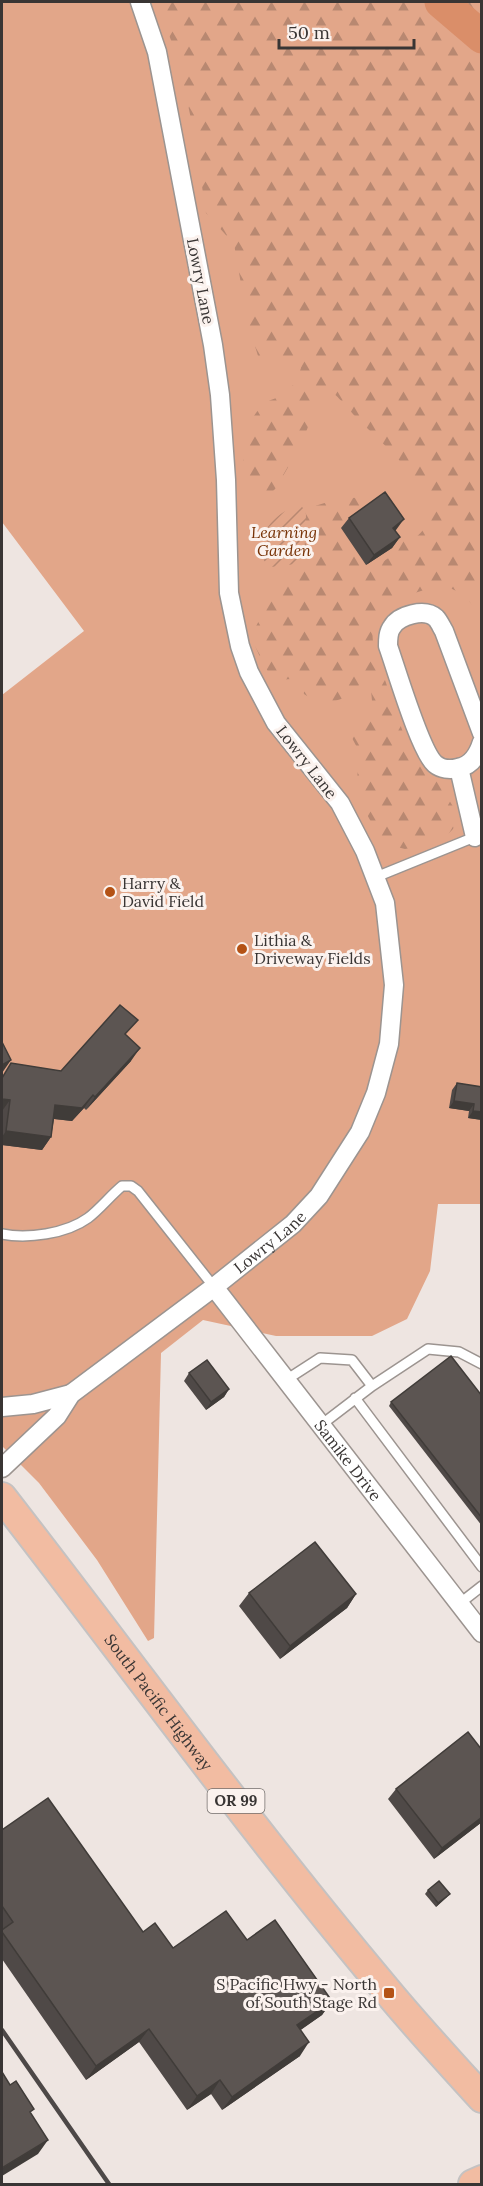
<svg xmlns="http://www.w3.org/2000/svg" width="483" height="2186" viewBox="0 0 483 2186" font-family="Lora,serif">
<defs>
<pattern id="forest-firs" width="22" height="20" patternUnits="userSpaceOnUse" patternTransform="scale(1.5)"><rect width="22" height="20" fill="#e2a689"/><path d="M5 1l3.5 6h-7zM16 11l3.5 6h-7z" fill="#b88871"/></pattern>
<pattern id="garden-furrows" width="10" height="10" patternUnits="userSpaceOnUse" patternTransform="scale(1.5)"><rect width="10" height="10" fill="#e2a689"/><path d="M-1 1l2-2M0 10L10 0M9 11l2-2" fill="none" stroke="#b88871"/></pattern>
</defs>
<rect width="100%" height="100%" fill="#eee5e1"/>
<path fill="#e2a689" d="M 2,2 L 481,2 L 481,1204 L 438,1204 L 430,1271 L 407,1319 L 372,1336 L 276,1336 L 203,1320 L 161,1353 L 154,1638 L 148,1641 L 97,1560 L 39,1483 L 2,1446 L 2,695 L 84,631 L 2,522 Z"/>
<path fill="url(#forest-firs)" d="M 156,2 L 481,2 L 481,615 C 473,605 460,589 445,587 C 426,586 390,601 378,616 C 371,625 372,637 374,648 L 409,750 L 439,783 L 455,810 L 456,820 L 453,829 L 448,834 L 420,846 L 405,849 L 393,846 L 376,831 L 364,809 L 356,787 L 360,753 L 352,738 L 349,722 L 352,716 L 367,718 C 374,710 372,700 371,691 L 361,684 C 354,688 349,695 341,699 C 332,703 312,700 304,694 L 300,682 C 290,675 283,683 272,679 L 260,657 L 250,634 C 260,623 266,608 265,594 L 290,584 L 302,573 L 297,564 L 303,563 L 305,509 C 328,502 355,492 378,502 L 367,565 L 381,556 L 384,561 L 393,555 L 390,550 L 399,537 L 408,543 C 416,537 426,531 428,519 C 432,484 381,443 359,420 C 353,415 339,397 334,394 C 330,392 325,391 320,390 L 316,393 C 313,428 293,459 276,488 L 271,493 L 259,497 L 248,493 C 240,464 240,421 267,402 C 271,399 276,399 280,396 C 296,387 300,375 303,358 L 259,359 L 248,324 L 234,244 L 206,213 L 194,133 L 178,58 Z"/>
<path fill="url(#garden-furrows)" d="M 300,506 L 305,509 L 306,515 L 304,563 L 271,567 C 252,555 262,529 277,517 C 284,511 291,508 300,506 Z"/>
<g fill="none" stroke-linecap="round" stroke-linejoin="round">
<path stroke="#da8e69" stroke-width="33" d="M 441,2 L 482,37"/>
<g stroke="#9c9490" stroke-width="12">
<path id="lane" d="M 376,877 L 477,836
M 2,1234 C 27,1239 66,1234 88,1218 C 100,1209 110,1196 122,1186 L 131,1186 L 138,1191 L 214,1287
M 286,1380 L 320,1358 L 352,1360 L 372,1386
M 355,1398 L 482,1567
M 321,1425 L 372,1386 L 428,1349 L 459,1352 L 482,1364
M 459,1604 L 482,1586"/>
</g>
<g stroke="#9c9490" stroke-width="21">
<g id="street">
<path d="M 482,733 L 444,631 C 442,628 439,621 436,618 C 425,608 399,615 392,627 C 388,632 388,640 388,646 C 396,668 420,751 435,764 C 441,769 450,770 458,768 C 471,766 478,755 482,742"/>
<path d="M 459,768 L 475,837"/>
<path id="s1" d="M 214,1287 L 482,1633"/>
<path d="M 2,1407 L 33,1404 L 71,1394"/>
<path id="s2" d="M 2,1468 L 57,1416 L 71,1394 L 214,1287 L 293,1224 L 319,1196 L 360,1132 L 376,1093 L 389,1044 L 394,985 L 385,903 L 365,851 L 340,803 L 276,723 L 249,672 L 240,646 L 229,593 L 226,480 L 220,395 L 213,345 L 157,52 L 140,2"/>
</g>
</g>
<g stroke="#c4c2c2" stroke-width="32">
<g id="primary">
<path id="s3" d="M 2,1497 C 130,1662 253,1832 388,1992 C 418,2028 450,2063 482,2098"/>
<path d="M 473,2184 L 482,2180"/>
</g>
</g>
<use href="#lane" stroke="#fff" stroke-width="9"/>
<use href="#street" stroke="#fff" stroke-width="18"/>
<use href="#primary" stroke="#f2bca2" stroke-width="28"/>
<path stroke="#4d4847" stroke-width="4.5" d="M 2,2030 L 109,2184"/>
</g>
<path fill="#4f4947" d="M 349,518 L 396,530 L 395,531 L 400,537 L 392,548 L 366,565 L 341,528 Z
M 127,1035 L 131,1061 L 86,1110 L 84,1108 L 72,1121 L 54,1119 L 51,1137 L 42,1150 L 2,1145 L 2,1077 L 61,1071 Z
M 457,1083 L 482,1087 L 482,1120 L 468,1118 L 469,1111 L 449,1108 L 452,1090 Z
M 189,1373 L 229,1389 L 224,1397 L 206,1410 L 184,1381 Z
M 482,1396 L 482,1526 L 389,1406 L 391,1402 Z
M 249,1593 L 356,1594 L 347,1608 L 280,1659 L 239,1606 Z
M 396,1789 L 482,1822 L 434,1859 L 388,1799 Z
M 2,1830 L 143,1932 L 173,1948 L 247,1940 L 332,2001 L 322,2015 L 300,2030 L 300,2056 L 222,2110 L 211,2094 L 187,2110 L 139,2042 L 86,2080 L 2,1959 Z
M 428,1890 L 447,1897 L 436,1907 L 425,1894 Z"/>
<path fill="#403c39" d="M 404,519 L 396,530 L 385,538 L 393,528 Z
M 400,537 L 392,548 L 366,565 L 374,555 Z
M 140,1048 L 131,1061 L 86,1110 L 95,1097 Z
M 11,1060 L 2,1073 L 2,1065 Z
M 93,1095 L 84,1108 L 72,1121 L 46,1118 L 55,1105 Z
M 2,1099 L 10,1100 L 2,1111 Z
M 454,1101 L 474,1104 L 469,1111 L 449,1108 Z
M 473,1111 L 482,1112 L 482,1120 L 468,1118 Z
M 6,1131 L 51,1137 L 42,1150 L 2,1145 L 2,1137 Z
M 229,1389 L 224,1397 L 206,1410 L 211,1402 Z
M 356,1594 L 347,1608 L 280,1659 L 290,1646 Z
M 482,1817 L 482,1822 L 434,1859 L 442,1848 Z
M 450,1894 L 447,1897 L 436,1907 L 438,1903 Z
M 332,2001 L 322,2015 L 288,2039 L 297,2025 Z
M 149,2029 L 139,2042 L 86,2080 L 96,2066 Z
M 309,2042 L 300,2056 L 222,2110 L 232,2097 Z
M 220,2080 L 211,2094 L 187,2110 L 197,2096 Z
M 48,2140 L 38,2154 L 2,2176 L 2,2168 Z"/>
<path fill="#5c5552" stroke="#403c39" stroke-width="1.5" d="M 385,492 L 404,519 L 393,528 L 400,537 L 374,555 L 349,518 Z
M 120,1005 L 138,1020 L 125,1034 L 140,1048 L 95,1097 L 93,1095 L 82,1108 L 55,1105 L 51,1137 L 6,1131 L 10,1100 L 2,1099 L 2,1078 L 11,1063 L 61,1071 Z
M 2,1042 L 11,1060 L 2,1065 Z
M 457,1083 L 482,1087 L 482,1112 L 473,1111 L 474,1104 L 454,1101 Z
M 451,1356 L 482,1396 L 482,1518 L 391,1402 Z
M 207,1360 L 229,1389 L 211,1402 L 189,1373 Z
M 315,1542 L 356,1594 L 290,1646 L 249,1593 Z
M 468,1732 L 482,1750 L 482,1817 L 442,1848 L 396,1789 Z
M 48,1798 L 143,1932 L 155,1923 L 173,1948 L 226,1911 L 247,1940 L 275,1920 L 332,2001 L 297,2025 L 309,2042 L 232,2097 L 220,2080 L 197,2096 L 149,2029 L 96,2066 L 2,1932 L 2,1930 L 13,1922 L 2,1906 L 2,1830 Z
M 439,1881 L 450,1894 L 438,1903 L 428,1890 Z
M 2,2072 L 10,2085 L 16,2081 L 34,2109 L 30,2112 L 48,2140 L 2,2168 Z"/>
<g fill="#b45215" stroke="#fbf2ee" stroke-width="2">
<circle cx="110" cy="892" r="6"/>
<circle cx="242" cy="949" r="6"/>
<rect x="383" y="1987" width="12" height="12" rx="3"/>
</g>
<g text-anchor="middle" stroke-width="6" stroke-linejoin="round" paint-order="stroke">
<rect fill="#fbf2ee" stroke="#736e6c" stroke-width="1.5" x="207.5" y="1789" width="57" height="24" rx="4.5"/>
<g font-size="15" font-weight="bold" fill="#393534">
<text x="236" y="1806">OR 99</text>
</g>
<g font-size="16" fill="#393534" stroke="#fbf2ee">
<text transform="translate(201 281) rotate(79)" y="6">Lowry Lane</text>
<text transform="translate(307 762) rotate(52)" y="6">Lowry Lane</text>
<text dy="6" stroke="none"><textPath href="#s2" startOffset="352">Lowry Lane</textPath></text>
<text dy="6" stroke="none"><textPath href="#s1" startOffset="219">Samike Drive</textPath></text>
<text dy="6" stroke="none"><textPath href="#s3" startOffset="258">South Pacific Highway</textPath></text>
</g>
<g font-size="16" font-style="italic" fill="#773206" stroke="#fbf2ee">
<text x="284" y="538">Learning<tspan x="284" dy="18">Garden</tspan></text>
</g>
<g font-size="16" fill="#393534" stroke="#fbf2ee" text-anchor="start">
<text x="122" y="889">Harry &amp;<tspan x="122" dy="18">David Field</tspan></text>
<text x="254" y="946">Lithia &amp;<tspan x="254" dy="18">Driveway Fields</tspan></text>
<text x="377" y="1990" text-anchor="end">S Pacific Hwy - North<tspan x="377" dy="18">of South Stage Rd</tspan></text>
</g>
</g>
<rect width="483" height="2186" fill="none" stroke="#393534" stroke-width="6"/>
<path d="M279 39v9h135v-9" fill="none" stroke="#393534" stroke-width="3"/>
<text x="288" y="39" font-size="18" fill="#393534" stroke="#fbf2ee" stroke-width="4.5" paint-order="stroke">50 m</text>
</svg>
